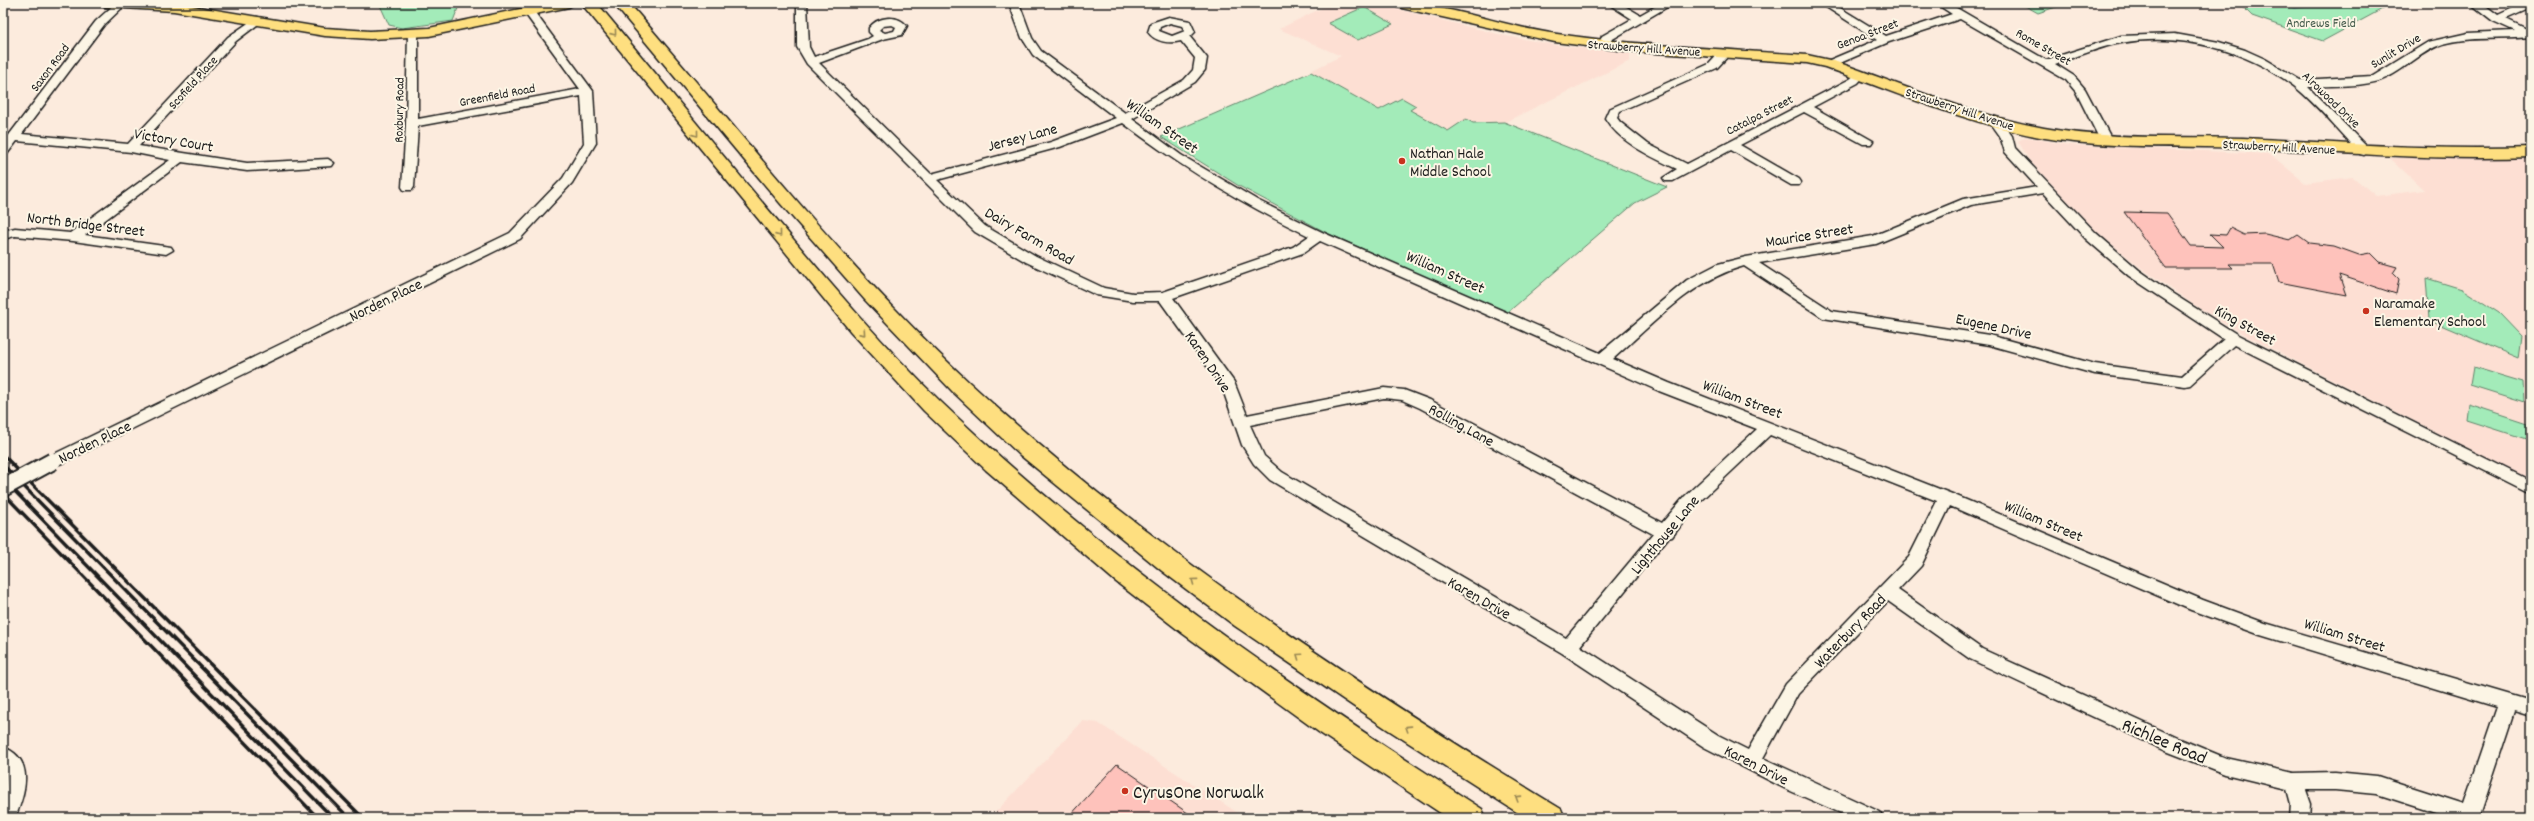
<svg xmlns="http://www.w3.org/2000/svg" width="2534" height="821" viewBox="0 0 2534 821" font-family="Dekko,sans-serif">
<rect width="100%" height="100%" fill="#fcebdd"/>
<filter id="ink" filterUnits="userSpaceOnUse"><feTurbulence type="fractalNoise" baseFrequency=".025" numOctaves="2"/><feDisplacementMap in="SourceGraphic" scale="8" xChannelSelector="R" yChannelSelector="G"/><feConvolveMatrix kernelMatrix="1 2 1 2 8 2 1 2 1" color-interpolation-filters="sRGB"/></filter>
<g filter="url(#ink)">
<path fill="#fddfd3" d="M 1332,3 L 1372,3 L 1506,36 L 1561,46 L 1630,53 L 1630,61 L 1505,122 L 1667,187 L 1635,203 L 1329,234 L 1239,186 L 1161,137 L 1272,90 L 1341,56 L 1279,29 Z
M 2026,137 L 2070,145 L 2270,154 L 2305,183 L 2353,177 L 2376,196 L 2424,190 L 2390,158 L 2531,159 L 2531,480 L 2243,334 L 2193,304 L 2140,267 L 2097,232 L 2029,160 L 2018,141 Z
M 1083,721 L 1098,723 L 1246,818 L 990,818 Z"/>
<path fill="#a3ebb9" stroke="#60846a" d="M 379,3 L 460,3 L 453,21 L 402,28 L 389,25 Z
M 2020,3 L 2068,3 L 2038,13 Z
M 2239,3 L 2405,3 L 2406,4 L 2386,7 L 2323,41 L 2252,16 Z
M 1364,7 L 1393,24 L 1358,40 L 1328,23 Z
M 1311,72 L 1379,110 L 1402,98 L 1416,106 L 1410,110 L 1448,131 L 1466,119 L 1473,123 L 1504,122 L 1667,187 L 1635,203 L 1507,313 L 1329,234 L 1239,186 L 1161,137 Z
M 2426,278 L 2462,289 L 2499,313 L 2521,336 L 2518,358 L 2429,320 Z
M 2473,367 L 2523,382 L 2524,402 L 2470,385 Z
M 2469,404 L 2527,423 L 2526,439 L 2467,420 Z"/>
<path fill="#89c8e9" stroke="#5d8397" d="M 2276,3 L 2337,3 L 2294,8 Z"/>
<path fill="#fec2bb" stroke="#1c1c1c" d="M 2124,212 L 2167,213 L 2191,246 L 2223,247 L 2210,234 L 2226,235 L 2230,228 L 2244,235 L 2265,234 L 2290,240 L 2298,235 L 2309,243 L 2334,246 L 2359,255 L 2370,253 L 2379,262 L 2397,267 L 2393,273 L 2399,279 L 2396,294 L 2339,275 L 2346,295 L 2279,282 L 2273,264 L 2229,264 L 2233,268 L 2166,268 Z
M 1117,764 L 1195,818 L 1068,818 Z"/>
<g fill="none" stroke-linecap="round" stroke-linejoin="round">
<g stroke="#1c1c1c" stroke-width="3">
<path id="minor" d="M 116,3 L 126,4 L 104,25 L 22,134 L 128,144 L 228,37 L 257,17 L 261,18 L 261,22 L 236,41 L 139,146 L 247,163 L 328,159 L 334,163 L 332,166 L 247,171 L 182,162 L 85,235 L 171,247 L 173,250 L 166,254 L 73,241 L 15,236 L 3,239 L 3,231 L 15,228 L 70,233 L 170,160 L 131,152 L 17,141 L 7,154 L 3,155 L 3,143 L 96,21 Z
M 797,3 L 807,3 L 809,47 L 814,57 L 868,39 L 873,36 L 869,32 L 869,28 C 878,16 898,14 907,26 L 902,35 L 883,39 L 819,63 L 931,174 L 1051,142 L 1116,118 L 1033,55 L 1022,38 L 1009,3 L 1019,3 L 1032,38 L 1041,51 L 1125,113 L 1184,80 L 1193,70 L 1195,58 L 1181,41 C 1169,44 1155,42 1148,32 L 1151,23 L 1169,17 L 1190,21 L 1195,32 L 1190,37 L 1207,58 L 1205,70 L 1195,82 L 1132,119 L 1181,155 L 1257,200 L 1324,233 L 1600,353 L 1687,280 L 1718,264 L 1746,257 L 1873,236 L 1963,199 L 2037,187 L 2005,152 L 2000,136 L 1990,122 L 1992,119 L 2000,119 L 2012,136 L 2015,148 L 2096,233 L 2139,270 L 2170,292 L 2238,335 L 2531,481 L 2531,494 L 2234,345 L 2190,385 L 2185,386 L 2095,374 L 1989,345 L 1823,318 L 1744,266 C 1692,280 1653,324 1613,359 L 1669,383 L 1952,494 L 2203,600 L 2265,623 L 2531,701 L 2531,717 L 2514,712 L 2479,818 L 2452,818 L 2377,794 L 2335,790 L 2306,790 L 2311,804 L 2310,818 L 2290,818 L 2291,804 L 2287,789 L 2225,774 L 2166,751 L 1970,659 L 1888,601 L 1798,694 L 1763,758 L 1880,812 L 1883,818 L 1852,818 L 1786,789 L 1704,747 L 1562,653 L 1270,480 L 1254,464 L 1242,445 L 1222,387 L 1160,301 L 1133,301 L 1096,295 L 1026,262 L 975,232 L 807,64 L 797,47 ZM 1170,23 L 1182,26 L 1185,31 L 1172,36 L 1159,31 L 1160,27 ZM 892,25 L 896,27 L 894,31 L 885,33 L 879,30 L 883,26 ZM 1123,123 C 1184,169 1241,203 1309,236 L 1293,247 L 1163,292 L 1133,293 L 1104,288 L 1036,256 L 985,226 L 937,180 L 1060,147 ZM 2043,193 L 2086,239 L 2129,276 L 2224,339 L 2182,376 L 2095,364 L 1989,335 L 1832,311 L 1759,263 L 1876,244 L 1971,205 ZM 1320,241 L 1659,391 L 1757,429 L 1685,496 L 1662,523 L 1430,400 L 1404,390 L 1384,388 L 1247,415 L 1234,382 L 1173,298 L 1303,253 ZM 1384,398 L 1402,400 L 1420,408 L 1653,534 L 1566,638 L 1282,472 L 1264,456 L 1250,425 ZM 1770,435 L 1937,501 L 1909,557 L 1786,684 L 1748,750 L 1718,735 L 1580,646 L 1668,538 L 1672,537 L 1697,504 ZM 1950,506 L 2191,610 L 2257,634 L 2497,707 L 2464,804 L 2377,776 L 2335,772 L 2294,773 L 2226,758 L 2180,739 L 1982,649 L 1898,590 L 1921,566 Z
M 1607,3 L 1620,3 L 1640,15 L 1661,3 L 1674,3 L 1611,40 L 1609,46 L 1605,47 L 1599,44 L 1602,36 L 1632,19 Z
M 1820,3 L 1832,3 L 1886,36 L 1952,14 L 1935,3 L 1948,3 L 2046,60 L 2121,36 L 2175,34 L 2219,42 L 2245,50 L 2265,59 L 2300,80 L 2373,76 L 2428,42 L 2468,33 L 2515,31 L 2493,21 L 2470,3 L 2482,3 L 2498,15 L 2524,3 L 2531,3 L 2531,8 L 2506,19 L 2531,31 L 2531,37 C 2502,40 2472,36 2443,44 C 2421,51 2407,68 2386,78 C 2367,88 2330,85 2308,87 L 2368,148 L 2370,151 L 2364,155 L 2360,154 C 2338,131 2318,105 2294,86 C 2246,50 2181,32 2121,43 C 2098,47 2077,57 2055,64 L 2074,76 L 2085,89 L 2112,140 L 2106,144 L 2100,140 L 2076,92 L 2066,80 L 1960,19 L 1889,42 L 1833,66 L 1825,66 L 1825,62 L 1877,40 Z
M 529,9 L 533,10 L 593,91 L 596,143 L 572,183 L 520,239 L 58,465 L 48,465 L 45,461 L 48,457 L 510,233 L 563,178 L 584,143 L 581,96 L 418,126 L 414,187 L 412,190 L 404,190 L 402,187 L 406,124 L 408,33 L 413,30 L 418,33 L 418,119 L 580,89 L 524,12 Z
M 1725,50 L 1731,53 L 1717,68 L 1620,111 L 1617,118 L 1620,122 L 1648,144 L 1687,164 L 1850,79 L 1860,71 L 1866,74 L 1858,83 L 1813,107 L 1873,141 L 1871,144 L 1863,144 L 1804,112 L 1740,145 L 1799,179 L 1801,182 L 1799,185 L 1791,185 L 1731,150 L 1673,181 L 1665,181 L 1663,178 L 1677,169 C 1652,157 1620,143 1605,118 L 1609,109 L 1709,64 L 1721,51 Z
M 3,747 C 36,759 25,794 15,818 L 3,818 L 6,773 L 3,769 Z"/>
</g>
<g stroke="#1c1c1c" stroke-width="3">
<path id="major" d="M 99,3 L 174,3 L 325,28 L 370,31 L 429,28 L 549,3 L 576,3 L 569,7 L 429,36 L 370,39 L 325,36 L 174,11 L 106,7 Z
M 1390,3 C 1447,3 1501,26 1557,34 C 1639,46 1723,49 1807,55 L 1834,61 C 1903,85 1972,115 2044,128 C 2110,140 2176,136 2243,138 C 2339,143 2435,151 2531,147 L 2531,157 C 2434,161 2339,152 2243,148 C 2176,145 2110,149 2045,138 C 1969,124 1897,93 1825,67 L 1807,63 L 1626,51 L 1555,42 L 1397,7 Z"/>
</g>
<g stroke="#1c1c1c" stroke-width="3">
<path id="highway" d="M 581,3 L 597,3 C 659,77 720,153 783,227 C 833,287 884,347 941,402 C 1105,559 1291,687 1482,809 L 1486,818 L 1448,818 L 1320,733 L 1182,633 L 1115,581 L 986,470 L 924,411 L 851,332 Z
M 613,3 L 629,3 C 740,132 846,268 970,383 C 1150,549 1353,682 1561,809 L 1565,818 L 1526,818 L 1387,729 L 1235,626 L 1162,571 L 1020,455 L 953,392 L 865,300 L 780,203 Z"/>
</g>
<use href="#minor" fill="#fcf5e5" fill-rule="evenodd"/>
<use href="#major" fill="#fedf80" fill-rule="evenodd"/>
<use href="#highway" fill="#fedf80" fill-rule="evenodd"/>
<path stroke="#1c1c1c" stroke-width="3.5" d="M 3,455 L 363,818
M 3,465 L 349,818
M 3,479 L 333,818
M 3,493 L 318,818"/>
<g stroke="#1c1c1c" stroke-width="20" stroke-linecap="butt">
<path id="minor-bridge" d="M 3,488 L 53,461"/>
</g>
<use href="#minor-bridge" stroke="#fcf5e5" stroke-width="16"/>
</g>
<defs><path id="oneway-chevron" d="M-2-3.5L2.5 0L-2 3.5" fill="none" stroke-width="1.6" stroke-linecap="round" stroke-linejoin="round"/></defs>
<g stroke="#988753">
<use href="#oneway-chevron" transform="translate(614 33) rotate(51)"/>
<use href="#oneway-chevron" transform="translate(696 134) rotate(51)"/>
<use href="#oneway-chevron" transform="translate(779 234) rotate(51)"/>
<use href="#oneway-chevron" transform="translate(863 333) rotate(48)"/>
<use href="#oneway-chevron" transform="translate(1194 581) rotate(-144)"/>
<use href="#oneway-chevron" transform="translate(1299 656) rotate(-145)"/>
<use href="#oneway-chevron" transform="translate(1408 728) rotate(-147)"/>
<use href="#oneway-chevron" transform="translate(1518 798) rotate(-148)"/>
</g>
</g>
<g fill="#c8321e" stroke="#fcf5e5" stroke-width="1.5">
<circle cx="1402" cy="161" r="4"/>
<circle cx="2366" cy="311" r="4"/>
<circle cx="1125" cy="791" r="4"/>
</g>
<g text-anchor="middle" stroke-width="4" stroke-linejoin="round" paint-order="stroke">
<g font-size="13" fill="#445a4b" stroke="#fcf5e5">
<text x="2321" y="27">Andrews Field</text>
</g>
<g font-size="13" fill="#1c1c1c" stroke="#fcf5e5">
<text transform="translate(1867 33) rotate(-21)" y="5">Genoa Street</text>
<text transform="translate(2044 46) rotate(30)" y="5">Rome Street</text>
<text transform="translate(1644 47) rotate(4)" y="5">Strawberry Hill Avenue</text>
<text transform="translate(2395 50) rotate(-31)" y="5">Sunlit Drive</text>
<text transform="translate(49 67) rotate(-53)" y="5">Saxon Road</text>
<text transform="translate(192 82) rotate(-48)" y="5">Scofield Place</text>
<text transform="translate(497 94) rotate(-11)" y="5">Greenfield Road</text>
<text transform="translate(2332 99) rotate(44)" y="5">Alrowood Drive</text>
<text transform="translate(1960 108) rotate(18)" y="5">Strawberry Hill Avenue</text>
<text transform="translate(398 110) rotate(-89)" y="5">Roxbury Road</text>
<text transform="translate(1759 114) rotate(-27)" y="5">Catalpa Street</text>
<text transform="translate(2279 146) rotate(3)" y="5">Strawberry Hill Avenue</text>
</g>
<g font-size="16" fill="#1c1c1c" stroke="#fcf5e5">
<text transform="translate(1163 125) rotate(35)" y="6">William Street</text>
<text transform="translate(1022 136) rotate(-15)" y="6">Jersey Lane</text>
<text transform="translate(174 139) rotate(10)" y="6">Victory Court</text>
<text transform="translate(86 223) rotate(7)" y="6">North Bridge Street</text>
<text transform="translate(1809 234) rotate(-9)" y="6">Maurice Street</text>
<text transform="translate(1030 235) rotate(30)" y="6">Dairy Farm Road</text>
<text transform="translate(1446 271) rotate(24)" y="6">William Street</text>
<text transform="translate(385 299) rotate(-26)" y="6">Norden Place</text>
<text transform="translate(2246 324) rotate(29)" y="6">King Street</text>
<text transform="translate(1994 325) rotate(12)" y="6">Eugene Drive</text>
<text transform="translate(1209 361) rotate(56)" y="6">Karen Drive</text>
<text transform="translate(1743 398) rotate(21)" y="6">William Street</text>
<text transform="translate(1462 424) rotate(29)" y="6">Rolling Lane</text>
<text transform="translate(94 441) rotate(-26)" y="6">Norden Place</text>
<text transform="translate(2044 520) rotate(23)" y="6">William Street</text>
<text transform="translate(1664 534) rotate(-50)" y="6">Lighthouse Lane</text>
<text transform="translate(1480 597) rotate(30)" y="6">Karen Drive</text>
<text transform="translate(1849 630) rotate(-46)" y="6">Waterbury Road</text>
<text transform="translate(2345 634) rotate(17)" y="6">William Street</text>
<text transform="translate(1757 764) rotate(27)" y="6">Karen Drive</text>
</g>
<g font-size="16" fill="#1c1c1c" stroke="#fcf5e5" text-anchor="start">
<text x="1410" y="158">Nathan Hale<tspan x="1410" dy="18">Middle School</tspan></text>
<text x="2374" y="308">Naramake<tspan x="2374" dy="18">Elementary School</tspan></text>
</g>
<g font-size="19" fill="#1c1c1c" stroke="#fcf5e5">
<text transform="translate(2165 740) rotate(23)" y="7">Richlee Road</text>
</g>
<g font-size="19" fill="#1c1c1c" stroke="#fcf5e5" text-anchor="start">
<text x="1133" y="798">CyrusOne Norwalk</text>
</g>
</g>
<rect width="2534" height="821" fill="none" stroke="#fcf5e5" stroke-width="16"/>
<rect x="8" y="8" width="2518" height="805" fill="none" stroke="#1c1c1c" stroke-width="1.5" filter="url(#ink)"/>
</svg>
